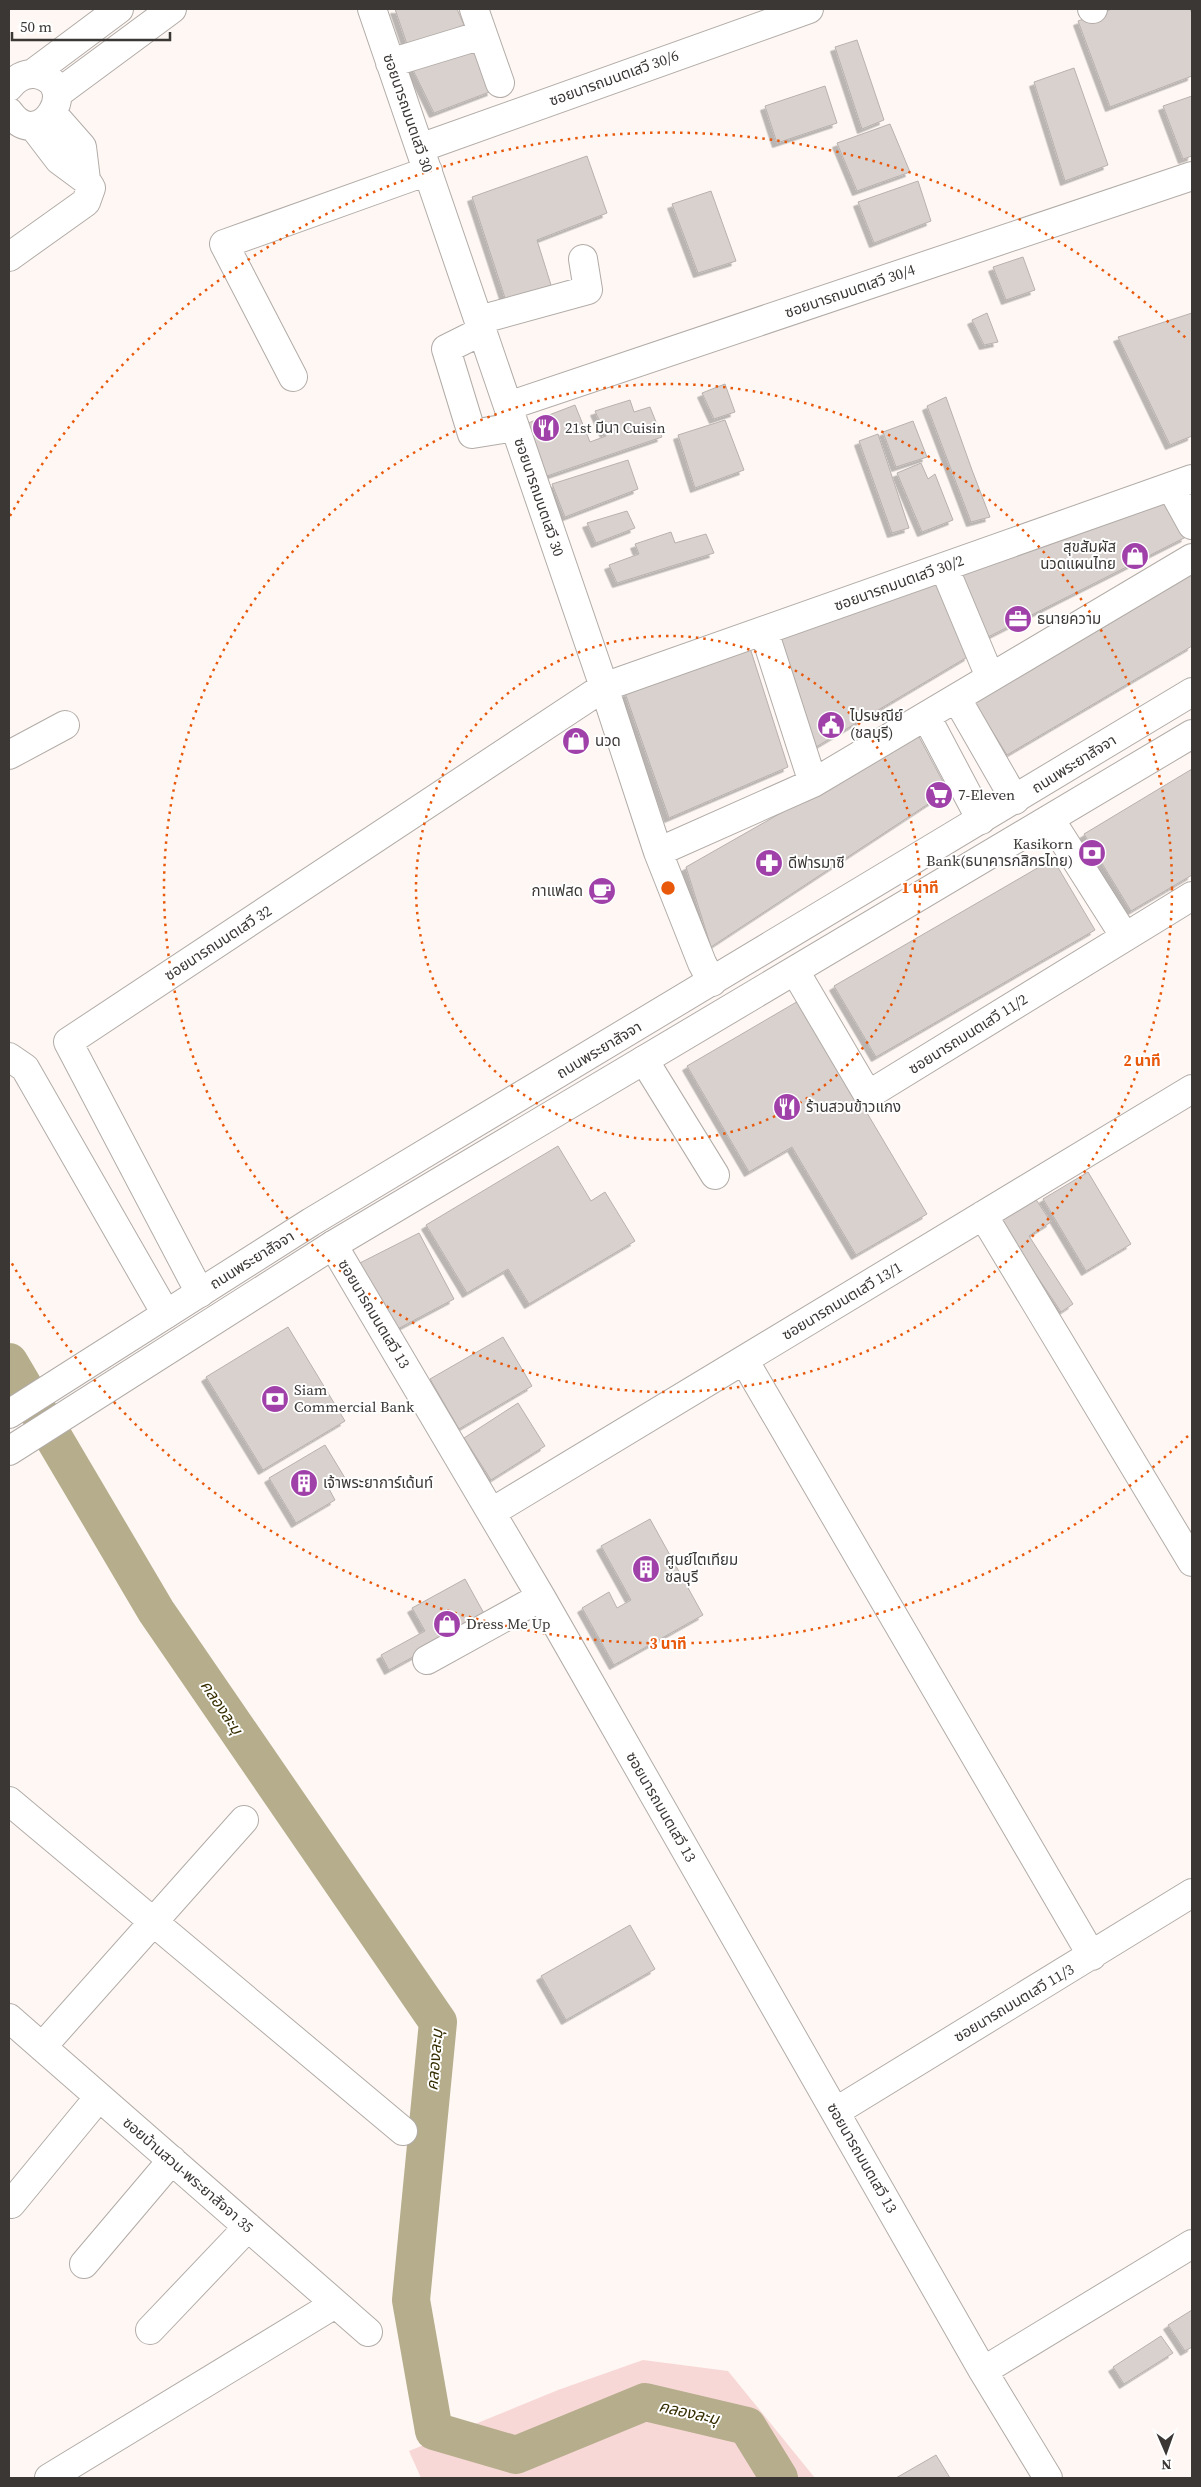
<svg xmlns="http://www.w3.org/2000/svg" width="1201" height="2487" viewBox="0 0 1201 2487" font-family="'Source Serif 4','Noto Sans Thai',serif">
<defs>
<filter id="shadow"><feDropShadow dx="-4.5" dy="4.5" stdDeviation="0" flood-color="#0004"/></filter>
</defs>
<rect width="100%" height="100%" fill="#fef7f3"/>
<path fill="#f8d8d7" d="M 643,2360 L 728,2371 L 815,2478 L 421,2478 L 409,2451 L 558,2390 Z"/>
<g fill="none" stroke-linecap="round" stroke-linejoin="round">
<path stroke="#b5ad8b" stroke-width="38" d="M 9,1362 L 156,1611 L 438,2022 L 411,2300 L 434,2431 L 516,2455 L 645,2402 L 747,2426 L 779,2478"/>
</g>
<path fill="#d9d1ce" stroke="#b8b1ae" filter="url(#shadow)" d="M 395,9 L 457,9 L 464,25 L 408,47 Z
M 1112,9 L 1190,9 L 1192,14 L 1192,76 L 1110,107 L 1078,21 Z
M 857,40 L 884,120 L 862,129 L 835,47 Z
M 474,50 L 492,91 L 434,113 L 411,66 Z
M 1074,68 L 1108,165 L 1065,181 L 1034,82 Z
M 825,86 L 837,123 L 777,143 L 765,106 Z
M 1192,96 L 1192,156 L 1183,159 L 1163,106 Z
M 890,124 L 910,172 L 857,191 L 837,143 Z
M 587,156 L 607,213 L 537,240 L 551,285 L 506,301 L 472,197 Z
M 918,181 L 931,221 L 874,243 L 858,202 Z
M 711,191 L 736,261 L 698,273 L 672,204 Z
M 1023,257 L 1035,290 L 1006,300 L 993,267 Z
M 987,313 L 998,342 L 984,345 L 972,320 Z
M 1192,313 L 1192,436 L 1170,445 L 1118,337 Z
M 725,384 L 735,412 L 714,419 L 702,393 Z
M 946,397 L 972,470 L 990,517 L 971,522 L 927,406 Z
M 630,400 L 634,412 L 650,407 L 662,437 L 544,477 L 523,425 L 575,405 L 590,442 L 606,436 L 595,411 Z
M 725,420 L 744,470 L 695,488 L 678,435 Z
M 913,421 L 927,457 L 896,467 L 883,432 Z
M 878,434 L 909,528 L 892,533 L 859,441 Z
M 628,460 L 638,489 L 565,517 L 552,484 Z
M 921,463 L 928,479 L 935,474 L 953,520 L 922,532 L 897,473 Z
M 1162,498 L 1186,537 L 986,638 L 960,569 Z
M 627,511 L 635,528 L 596,543 L 587,523 Z
M 671,532 L 675,543 L 706,534 L 714,553 L 617,583 L 609,565 L 639,554 L 635,544 Z
M 1192,570 L 1192,646 L 1007,755 L 973,700 Z
M 940,581 L 969,656 L 816,747 L 776,635 Z
M 750,648 L 788,767 L 669,818 L 625,693 Z
M 918,735 L 948,791 L 711,947 L 686,867 Z
M 1192,769 L 1192,875 L 1131,911 L 1084,834 Z
M 1053,859 L 1095,930 L 876,1057 L 834,986 Z
M 800,1000 L 927,1214 L 856,1255 L 792,1147 L 749,1172 L 687,1066 Z
M 558,1146 L 591,1201 L 605,1192 L 635,1241 L 529,1304 L 508,1269 L 467,1293 L 426,1225 Z
M 1088,1172 L 1131,1244 L 1086,1271 L 1043,1199 Z
M 1035,1198 L 1051,1222 L 1029,1236 L 1073,1304 L 1061,1312 L 1000,1221 Z
M 419,1233 L 454,1299 L 392,1332 L 356,1265 Z
M 288,1327 L 345,1421 L 263,1470 L 206,1377 Z
M 503,1337 L 532,1386 L 459,1429 L 430,1379 Z
M 518,1403 L 545,1446 L 491,1480 L 464,1438 Z
M 325,1445 L 345,1478 L 328,1487 L 335,1500 L 296,1523 L 269,1478 Z
M 650,1519 L 703,1615 L 614,1665 L 582,1608 L 609,1592 L 617,1608 L 631,1600 L 601,1546 Z
M 465,1579 L 486,1617 L 389,1670 L 381,1655 L 425,1631 L 412,1608 Z
M 630,1925 L 655,1969 L 566,2020 L 541,1976 Z
M 1192,2310 L 1192,2347 L 1185,2351 L 1168,2325 Z
M 1161,2336 L 1173,2353 L 1124,2384 L 1113,2367 Z
M 936,2455 L 950,2478 L 896,2478 Z"/>
<g fill="none" stroke-linecap="round" stroke-linejoin="round">
<g stroke="#b2aca8" stroke-width="30">
<path id="minor" d="M 372,9 L 604,687 L 658,852 L 702,963 L 712,982
M 474,9 L 500,83
M 1092,9 L 1093,9
M 390,63 L 482,35
M 32,74 L 119,9
M 9,87 C 15,79 24,73 35,74 C 84,82 40,156 9,112
M 57,94 L 172,9
M 33,126 L 59,160 L 86,180
M 420,148 L 809,9
M 9,257 L 86,202 L 91,188 L 86,180 L 82,147 L 53,114
M 479,320 L 588,290 L 583,259
M 482,331 L 446,349 L 472,434 L 515,427
M 293,377 L 224,244 L 428,171
M 508,406 L 1192,176
M 1171,487 L 1192,525
M 944,567 L 990,677
M 764,631 L 813,783
M 957,699 L 1015,800
M 926,716 L 981,820
M 9,755 L 65,725
M 1050,819 L 1125,937
M 658,852 L 813,783 L 1192,558
M 795,971 L 868,1095 L 1192,896
M 9,1057 L 25,1068 L 166,1314
M 644,1060 L 715,1175
M 983,1215 L 1192,1562
M 333,1245 L 541,1597 L 983,2371 L 1048,2478
M 200,1293 L 68,1042 L 604,687 L 1192,479
M 744,1360 L 1092,1956
M 492,1512 L 1192,1089
M 427,1660 L 541,1597
M 9,1801 L 403,2131
M 9,2018 L 368,2332
M 42,2047 L 244,1820
M 835,2112 L 1192,1893
M 11,2204 L 99,2097
M 84,2264 L 172,2160
M 150,2330 L 248,2227
M 983,2371 L 1192,2244
M 49,2478 L 335,2304"/>
</g>
<g stroke="#b2aca8" stroke-width="30">
<path id="major" d="M 9,1414 L 311,1222 L 1192,692
M 9,1451 L 333,1245 L 1192,734"/>
</g>
<use href="#minor" stroke="#fff" stroke-width="28"/>
<use href="#major" stroke="#fff" stroke-width="28"/>
</g>
<g fill="none" stroke="#e8590c" stroke-width="2.5" stroke-dasharray="2.5 5">
<circle cx="668" cy="888" r="252"/>
<circle cx="668" cy="888" r="504"/>
<path d="M1188 1436A756 756 0 0 1 10 1260M10 516A756 756 0 0 1 1188 340"/>
</g>
<defs>
<g id="restaurant-disc" transform="scale(1.4375)"><circle r="9.5" fill="#a041a9" stroke="#fff"/><path d="M-5-6h1v4h1v-4h1v4h1v-4h1v5L-1.5 .5V6h-2V.5L-5-1ZM5-6V6H3V1.5H1.5Q1.5-4 5-6Z" fill="#fff"/></g>
<g id="shop-disc" transform="scale(1.4375)"><circle r="9.5" fill="#a041a9" stroke="#fff"/><path d="M-5-2.5h2.3a2.7 3.5 0 0 1 5.4 0H5L5.5 6h-11ZM-1.5-2.5h3a1.5 2.3 0 0 0-3 0Z" fill="#fff"/></g>
<g id="office-disc" transform="scale(1.4375)"><circle r="9.5" fill="#a041a9" stroke="#fff"/><path d="M-6-3h4V-5.5h4V-3h4V5H-6ZM-1-4.5V-3h2v-1.5ZM-6 0V1H6V0Z" fill="#fff"/></g>
<g id="civic-disc" transform="scale(1.4375)"><circle r="9.5" fill="#a041a9" stroke="#fff"/><path d="M-.6-6.5H3V-4.5H.6V-3L4-1V1h2V6H-6V1h2V-1L-.6-3ZM-1.2 2.5V6h2.4V2.5Z" fill="#fff"/></g>
<g id="supermarket-disc" transform="scale(1.4375)"><circle r="9.5" fill="#a041a9" stroke="#fff"/><path d="M-6-5.5h2.5l.6 2H6L4.5 2H-2.5L-4.4-4H-6ZM-1.5 3.2a1.3 1.3 0 1 0 .1 0ZM3 3.2a1.3 1.3 0 1 0 .1 0Z" fill="#fff"/></g>
<g id="bank-disc" transform="scale(1.4375)"><circle r="9.5" fill="#a041a9" stroke="#fff"/><path d="M-6-4H6V4H-6ZM0-2.3a2.3 2.3 0 1 0 0 4.6a2.3 2.3 0 1 0 0-4.6Z" fill="#fff"/></g>
<g id="pharmacy-disc" transform="scale(1.4375)"><circle r="9.5" fill="#a041a9" stroke="#fff"/><path d="M-2-6h4v4h4v4h-4v4h-4v-4h-4v-4h4Z" fill="#fff"/></g>
<g id="cafe-disc" transform="scale(1.4375)"><circle r="9.5" fill="#a041a9" stroke="#fff"/><path d="M-5.5-4.5H6V0H3Q3 3.5 0 3.5H-2.5Q-5.5 3.5-5.5 0ZM3-3.2v2h1.7v-2ZM-6 4.5H4V6H-6Z" fill="#fff"/></g>
<g id="building-disc" transform="scale(1.4375)"><circle r="9.5" fill="#a041a9" stroke="#fff"/><path d="M-4-6H4V6H1V3H-1V6H-4ZM-2.5-4.3h1.7v1.8h-1.7ZM.8-4.3h1.7v1.8H.8ZM-2.5-1h1.7V.8h-1.7ZM.8-1h1.7V.8H.8Z" fill="#fff"/></g>
</defs>
<g fill-rule="evenodd">
<use href="#restaurant-disc" x="546" y="428"/>
<use href="#shop-disc" x="1135" y="556"/>
<use href="#office-disc" x="1018" y="619"/>
<use href="#civic-disc" x="831" y="725"/>
<use href="#shop-disc" x="576" y="741"/>
<use href="#supermarket-disc" x="939" y="795"/>
<use href="#bank-disc" x="1092" y="853"/>
<use href="#pharmacy-disc" x="769" y="863"/>
<use href="#cafe-disc" x="602" y="891"/>
<use href="#restaurant-disc" x="787" y="1107"/>
<use href="#bank-disc" x="275" y="1399"/>
<use href="#building-disc" x="304" y="1483"/>
<use href="#building-disc" x="646" y="1569"/>
<use href="#shop-disc" x="447" y="1624"/>
</g>
<g text-anchor="middle" stroke-width="4" stroke-linejoin="round" paint-order="stroke">
<g font-size="15" fill="#3a3735" stroke="#fff">
<text transform="translate(614 78) rotate(-20)" y="5">ซอยนารถมนตเสวี 30/6</text>
<text transform="translate(408 113) rotate(71)" y="5">ซอยนารถมนตเสวี 30</text>
<text transform="translate(850 291) rotate(-19)" y="5">ซอยนารถมนตเสวี 30/4</text>
<text transform="translate(539 497) rotate(71)" y="5">ซอยนารถมนตเสวี 30</text>
<text transform="translate(899 583) rotate(-20)" y="5">ซอยนารถมนตเสวี 30/2</text>
<text transform="translate(1074 764) rotate(-32)" y="5">ถนนพระยาสัจจา</text>
<text transform="translate(218 943) rotate(-33)" y="5">ซอยนารถมนตเสวี 32</text>
<text transform="translate(968 1034) rotate(-32)" y="5">ซอยนารถมนตเสวี 11/2</text>
<text transform="translate(599 1050) rotate(-31)" y="5">ถนนพระยาสัจจา</text>
<text transform="translate(252 1260) rotate(-32)" y="5">ถนนพระยาสัจจา</text>
<text transform="translate(842 1301) rotate(-31)" y="5">ซอยนารถมนตเสวี 13/1</text>
<text transform="translate(374 1314) rotate(59)" y="5">ซอยนารถมนตเสวี 13</text>
<text transform="translate(661 1807) rotate(60)" y="5">ซอยนารถมนตเสวี 13</text>
<text transform="translate(1014 2003) rotate(-31)" y="5">ซอยนารถมนตเสวี 11/3</text>
<text transform="translate(862 2158) rotate(60)" y="5">ซอยนารถมนตเสวี 13</text>
<text transform="translate(188 2175) rotate(41)" y="5">ซอยบ้านสวน-พระยาสัจจา 35</text>
</g>
<g font-size="15" fill="#3a3735" stroke="#fff" text-anchor="start">
<text x="565" y="433">21st มีนา Cuisin</text>
<text x="1116" y="552" text-anchor="end">สุขสัมผัส<tspan x="1116" dy="17">นวดแผนไทย</tspan></text>
<text x="1037" y="624">ธนายความ</text>
<text x="850" y="721">ไปรษณีย์<tspan x="850" dy="17">(ชลบุรี)</tspan></text>
<text x="595" y="746">นวด</text>
<text x="958" y="800">7-Eleven</text>
<text x="1073" y="849" text-anchor="end">Kasikorn<tspan x="1073" dy="17">Bank(ธนาคารกสิกรไทย)</tspan></text>
<text x="788" y="868">ดีฟารมาซี</text>
<text x="583" y="896" text-anchor="end">กาแฟสด</text>
<text x="806" y="1112">ร้านสวนข้าวแกง</text>
<text x="294" y="1395">Siam<tspan x="294" dy="17">Commercial Bank</tspan></text>
<text x="323" y="1488">เจ้าพระยาการ์เด้นท์</text>
<text x="665" y="1565">ศูนย์ไตเทียม<tspan x="665" dy="17">ชลบุรี</tspan></text>
<text x="466" y="1629">Dress Me Up</text>
</g>
<g font-size="16" font-style="italic" fill="#362d00" stroke="#fff">
<text transform="translate(222 1707) rotate(56)" y="6">คลองละมุ</text>
<text transform="translate(434 2060) rotate(-85)" y="6">คลองละมุ</text>
<text transform="translate(689 2412) rotate(13)" y="6">คลองละมุ</text>
</g>
</g>
<circle cx="668" cy="888" r="8" fill="#e8590c" stroke="#fff" stroke-width="2.5"/>
<g font-size="15" text-anchor="middle" font-weight="bold" fill="#e8590c" stroke="#fff" stroke-width="4" stroke-linejoin="round" paint-order="stroke">
<text x="920" y="893">1 นาที</text>
<text x="1142" y="1066">2 นาที</text>
<text x="668" y="1649">3 นาที</text>
</g>
<rect width="1201" height="2487" fill="none" stroke="#3a3735" stroke-width="20"/>
<g transform="translate(1166 2452) rotate(178)" stroke="#ffffff" stroke-width="4" paint-order="stroke">
<path d="M0-4L9 19L0 12L-9 19Z" fill="#3a3735"/>
<text y="-8" font-size="14" font-weight="bold" text-anchor="middle" fill="#3a3735">N</text>
</g>
<path d="M12 32v8h158v-8" fill="none" stroke="#3a3735" stroke-width="2.5"/>
<text x="20" y="32" font-size="15" fill="#3a3735" stroke="#ffffff" stroke-width="4" paint-order="stroke">50 m</text>
</svg>
